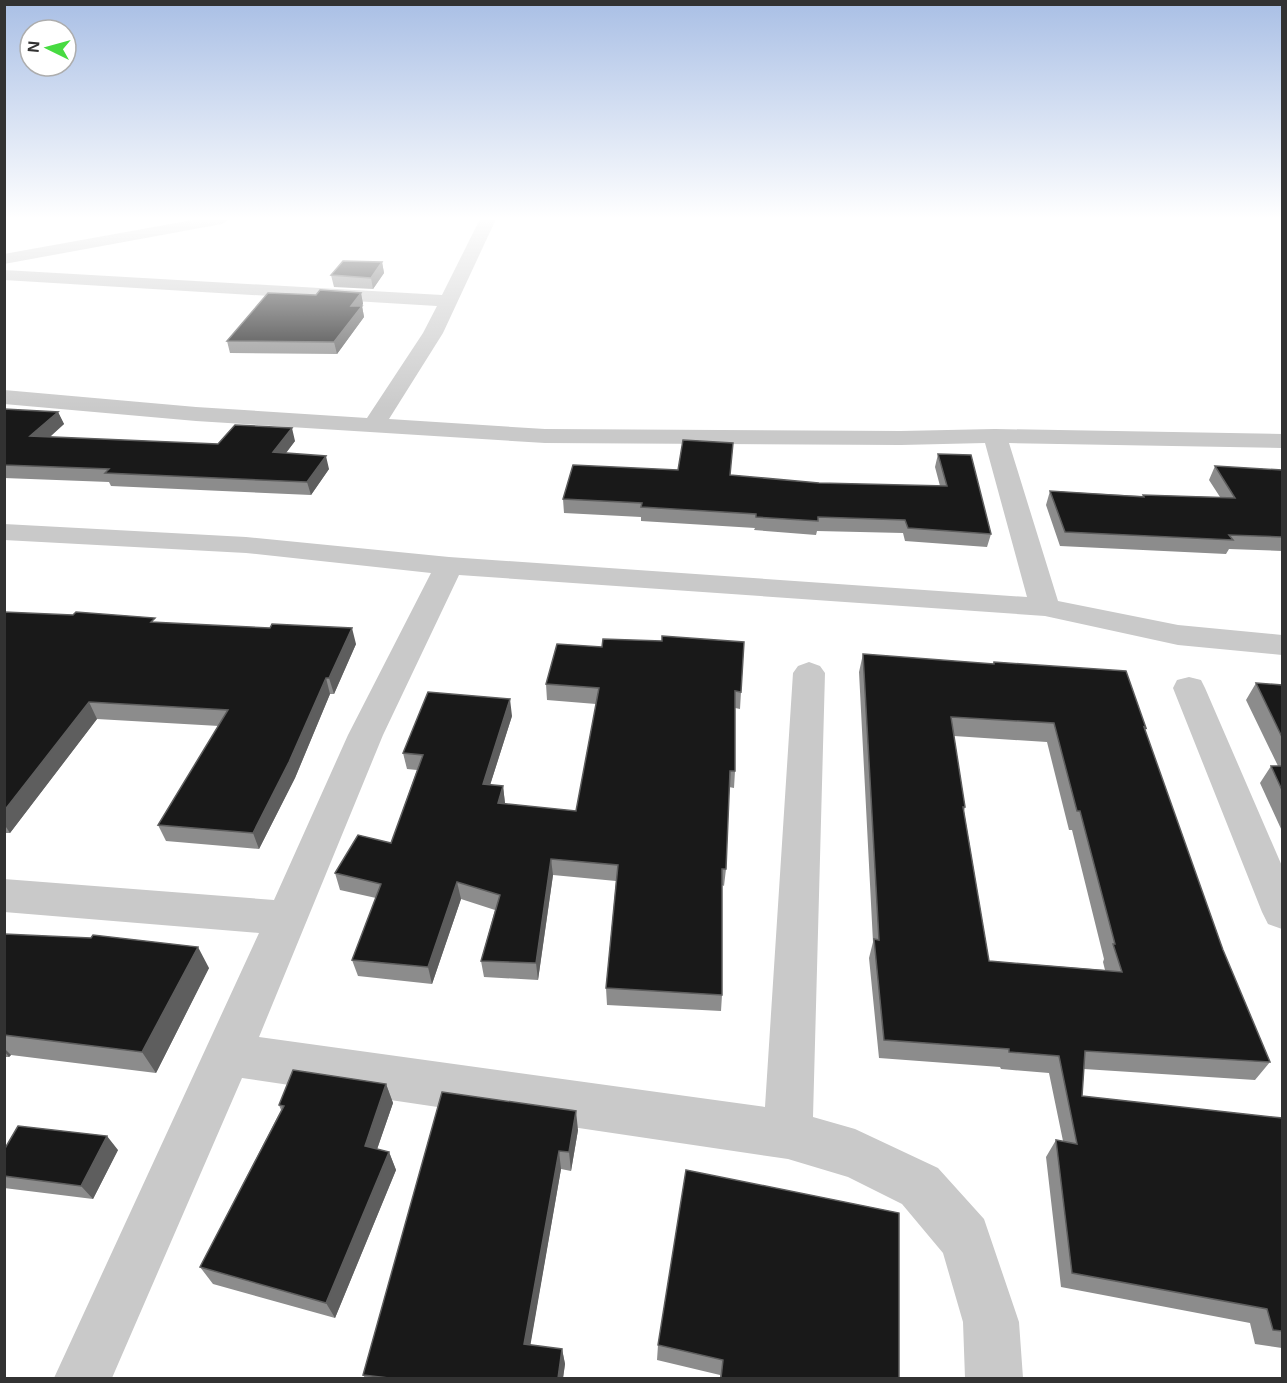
<svg xmlns="http://www.w3.org/2000/svg" width="1287" height="1383" viewBox="0 0 1287 1383" font-family="Helvetica,sans-serif">
<rect width="100%" height="100%" fill="#fff"/>
<g fill="none" stroke-linecap="round" stroke-linejoin="round">
<path fill="#c9c9c9" fill-rule="evenodd" d="M 198,219 L 230,219 L 222,224 L 4,264 L 4,254 Z
M 480,219 L 496,219 L 443,333 L 389,419 L 545,429 L 901,431 L 995,429 L 1282,434 L 1282,448 L 1009,443 L 1058,601 L 1178,625 L 1282,635 L 1282,655 L 1178,645 L 1045,616 L 459,575 L 383,735 L 259,1037 L 765,1107 L 793,673 L 798,666 L 809,662 L 820,666 L 825,673 L 813,1117 L 855,1129 L 938,1168 L 984,1219 L 1019,1322 L 1023,1378 L 965,1378 L 963,1322 L 943,1253 L 902,1204 L 848,1177 L 788,1159 L 242,1078 L 112,1378 L 54,1378 L 259,933 L 4,912 L 4,879 L 274,900 L 348,735 L 431,573 L 246,553 L 4,540 L 4,524 L 246,537 L 449,557 L 1027,597 L 985,443 L 901,445 L 545,443 L 196,421 L 4,404 L 4,390 L 196,407 L 367,418 L 423,333 L 437,306 L 4,280 L 4,270 L 442,295 Z
M 1189,677 L 1201,680 L 1205,688 L 1282,866 L 1282,929 L 1268,924 L 1262,912 L 1173,688 L 1177,680 Z"/>
</g>
<path fill="#8c8c8c" fill-rule="evenodd" d="M 382,262 L 384,273 L 373,289 L 334,287 L 331,275 Z
M 361,293 L 363,304 L 361,306 L 362,306 L 364,317 L 337,354 L 230,353 L 227,341 L 316,295 Z
M 4,409 L 58,412 L 64,424 L 50,437 L 218,444 L 295,441 L 286,453 L 329,469 L 311,495 L 111,486 L 109,482 L 4,478 Z
M 938,454 L 991,534 L 987,547 L 905,541 L 903,533 L 817,531 L 816,535 L 754,530 L 755,528 L 641,521 L 641,517 L 564,513 L 563,499 L 731,475 L 819,483 L 940,486 L 935,467 Z
M 1215,466 L 1282,470 L 1282,551 L 1229,549 L 1226,554 L 1060,546 L 1046,505 L 1050,491 L 1143,496 L 1143,495 L 1220,497 L 1209,480 Z
M 4,612 L 157,623 L 356,644 L 334,694 L 330,694 L 295,778 L 259,849 L 166,841 L 158,825 L 219,726 L 97,719 L 10,833 L 4,833 Z
M 863,654 L 993,664 L 994,662 L 1146,728 L 1145,731 L 1223,950 L 1270,1062 L 1255,1080 L 1084,1069 L 1082,1096 L 1282,1118 L 1282,1348 L 1255,1344 L 1250,1323 L 1061,1287 L 1046,1157 L 1056,1140 L 1063,1141 L 1049,1073 L 1001,1069 L 1000,1067 L 879,1058 L 869,958 L 873,942 L 859,672 ZM 954,736 L 1047,742 L 1069,830 L 1072,830 L 1104,959 L 1103,962 L 1105,970 L 989,961 L 964,811 L 965,807 Z
M 1256,683 L 1282,685 L 1282,831 L 1260,783 L 1271,766 L 1278,766 L 1246,700 Z
M 546,684 L 741,692 L 740,709 L 735,708 L 735,771 L 734,788 L 729,787 L 726,869 L 724,886 L 722,885 L 722,995 L 721,1011 L 607,1005 L 606,988 L 616,881 L 553,875 L 538,980 L 484,977 L 481,961 L 495,910 L 461,899 L 432,984 L 358,976 L 352,960 L 376,898 L 340,890 L 335,873 L 391,843 L 417,770 L 407,769 L 403,753 L 512,716 L 490,785 L 503,786 L 505,804 L 576,811 L 596,704 L 547,700 Z
M 4,934 L 209,968 L 156,1073 L 11,1055 L 9,1057 L 4,1057 Z
M 386,1084 L 393,1103 L 377,1149 L 389,1152 L 396,1170 L 335,1318 L 213,1284 L 200,1267 L 281,1110 L 279,1105 Z
M 442,1092 L 578,1130 L 571,1171 L 561,1169 L 530,1345 L 562,1349 L 565,1364 L 563,1378 L 365,1378 L 363,1375 Z
M 4,1150 L 118,1150 L 93,1199 L 4,1188 Z
M 658,1345 L 899,1378 L 720,1378 L 720,1375 L 657,1360 Z"/>
<path fill="#5e5e5e" d="M 382,262 L 384,273 L 373,289 L 371,278 Z
M 361,293 L 363,304 L 354,317 L 351,306 Z
M 362,306 L 364,317 L 337,354 L 334,342 Z
M 58,412 L 64,424 L 36,449 L 30,436 Z
M 292,428 L 295,441 L 276,466 L 273,452 Z
M 326,456 L 329,469 L 311,495 L 307,482 Z
M 352,628 L 356,644 L 334,694 L 329,678 Z
M 326,678 L 330,694 L 295,778 L 259,849 L 253,833 Z
M 510,699 L 512,716 L 485,801 L 483,784 Z
M 89,702 L 97,719 L 10,833 L 4,824 L 4,811 Z
M 503,786 L 505,803 L 500,820 L 498,803 Z
M 551,859 L 553,875 L 538,980 L 536,963 Z
M 457,882 L 461,899 L 432,984 L 428,967 Z
M 198,947 L 209,968 L 156,1073 L 142,1052 Z
M 4,1048 L 11,1055 L 9,1057 L 4,1051 Z
M 386,1084 L 393,1103 L 372,1164 L 365,1146 Z
M 576,1111 L 578,1130 L 571,1171 L 569,1152 Z
M 107,1136 L 118,1150 L 93,1199 L 81,1186 Z
M 559,1151 L 561,1169 L 528,1359 L 524,1344 Z
M 389,1152 L 396,1170 L 335,1318 L 326,1303 Z
M 562,1349 L 565,1364 L 563,1378 L 558,1378 Z"/>
<path fill="#191919" stroke="#5e5e5e" stroke-width="1.5" fill-rule="evenodd" d="M 343,261 L 382,262 L 371,278 L 331,275 Z
M 320,290 L 361,293 L 351,306 L 362,306 L 334,342 L 227,341 L 268,293 L 316,295 Z
M 4,409 L 58,412 L 30,436 L 218,444 L 235,425 L 292,428 L 273,452 L 326,456 L 307,482 L 105,473 L 109,469 L 4,465 Z
M 683,440 L 733,443 L 730,475 L 819,483 L 947,486 L 938,454 L 971,455 L 991,534 L 908,528 L 905,520 L 818,517 L 818,521 L 756,517 L 756,514 L 641,507 L 642,503 L 563,499 L 573,465 L 678,470 Z
M 1215,466 L 1282,470 L 1282,537 L 1229,535 L 1233,540 L 1065,532 L 1050,491 L 1144,497 L 1143,495 L 1235,498 Z
M 4,612 L 73,615 L 76,612 L 155,618 L 151,622 L 270,628 L 272,624 L 352,628 L 329,678 L 326,678 L 289,762 L 253,833 L 158,825 L 228,710 L 89,702 L 4,811 Z
M 662,636 L 744,642 L 741,692 L 735,691 L 735,771 L 730,771 L 726,869 L 722,869 L 722,995 L 606,988 L 618,865 L 551,859 L 536,963 L 481,961 L 500,895 L 457,882 L 428,967 L 352,960 L 381,884 L 335,873 L 358,835 L 391,843 L 423,755 L 403,753 L 428,692 L 510,699 L 483,784 L 503,786 L 498,803 L 576,811 L 599,688 L 546,684 L 557,644 L 602,647 L 603,639 L 662,641 Z
M 863,654 L 994,664 L 994,662 L 1126,671 L 1146,728 L 1144,727 L 1223,950 L 1270,1062 L 1085,1051 L 1082,1096 L 1282,1118 L 1282,1331 L 1273,1330 L 1267,1309 L 1072,1273 L 1056,1140 L 1077,1144 L 1059,1056 L 1009,1052 L 1009,1049 L 884,1040 L 874,939 L 879,940 ZM 951,717 L 1054,723 L 1077,811 L 1080,811 L 1115,944 L 1113,944 L 1122,972 L 989,961 L 963,807 L 965,807 Z
M 1256,683 L 1282,685 L 1282,737 Z
M 1271,766 L 1282,766 L 1282,790 Z
M 4,934 L 91,938 L 93,935 L 198,947 L 142,1052 L 4,1035 Z
M 293,1070 L 386,1084 L 365,1146 L 389,1152 L 326,1303 L 200,1267 L 284,1106 L 279,1105 Z
M 442,1092 L 576,1111 L 569,1152 L 559,1151 L 524,1344 L 562,1349 L 558,1378 L 389,1378 L 363,1375 Z
M 18,1126 L 107,1136 L 81,1186 L 4,1176 L 4,1150 Z
M 686,1170 L 899,1213 L 899,1378 L 721,1378 L 723,1360 L 658,1345 Z"/>
<linearGradient id="sky" x2="0" y2="1"><stop stop-color="#a9bfe5"/><stop offset="0.53" stop-color="#fff"/><stop offset="1" stop-color="#fff" stop-opacity="0"/></linearGradient>
<rect width="1287" height="412" fill="url(#sky)"/>
<rect width="1287" height="1383" fill="none" stroke="#323232" stroke-width="12"/>
<g transform="translate(48 48) rotate(275)"><circle r="28" fill="#ffffff" stroke="#adadad" stroke-width="1.5"/>
<path d="M0-4.5L10 22L0 15L-10 22Z" fill="#47db41"/>
<text y="-9" font-size="16" font-weight="bold" text-anchor="middle" fill="#323232">N</text>
</g>
</svg>
